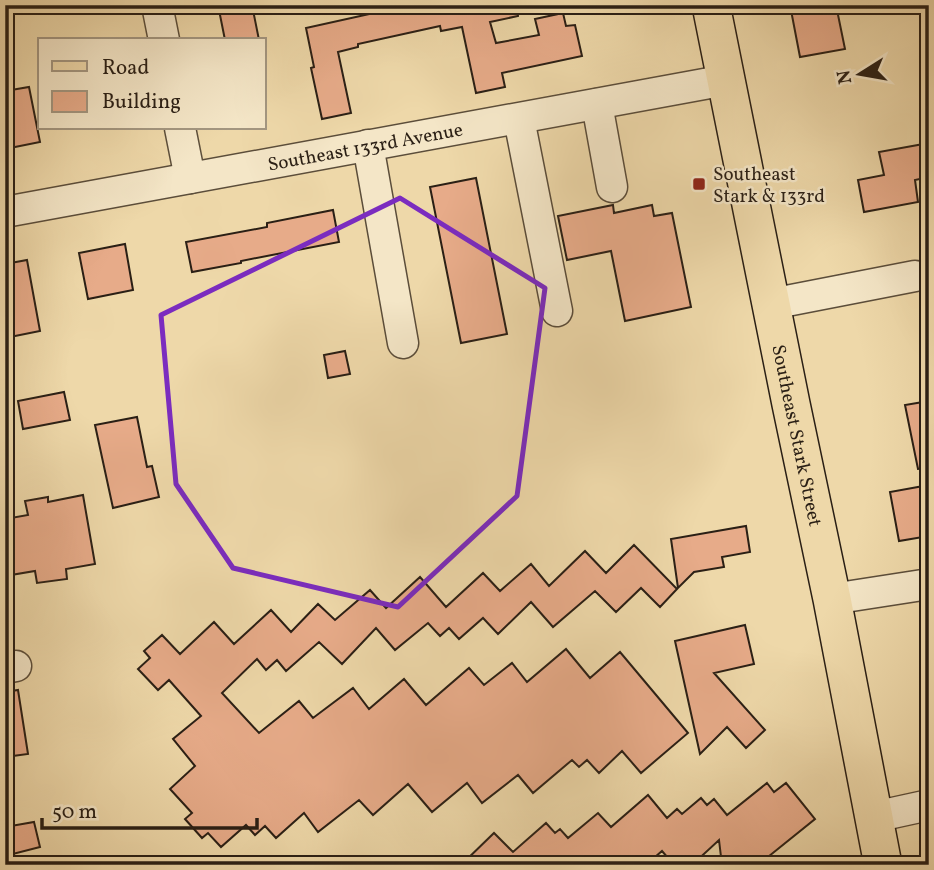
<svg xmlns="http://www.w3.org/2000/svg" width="934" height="870" viewBox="0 0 934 870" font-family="Vollkorn,serif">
<rect width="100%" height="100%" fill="#eed8a9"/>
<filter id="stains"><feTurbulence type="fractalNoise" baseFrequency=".00286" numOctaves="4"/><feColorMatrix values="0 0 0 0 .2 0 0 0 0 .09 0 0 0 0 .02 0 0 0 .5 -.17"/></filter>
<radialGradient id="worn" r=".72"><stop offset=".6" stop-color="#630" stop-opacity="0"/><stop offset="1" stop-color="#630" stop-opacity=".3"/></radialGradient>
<path fill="#e7ab89" stroke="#2a1f15" stroke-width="2" d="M 218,5 L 252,5 L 259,40 L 225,40 Z
M 410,5 L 517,5 L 518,16 L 490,22 L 496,43 L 539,35 L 535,19 L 563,13 L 566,26 L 575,25 L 582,56 L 502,73 L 505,87 L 476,93 L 462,27 L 441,31 L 440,26 L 358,44 L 358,47 L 338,52 L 351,113 L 322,119 L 311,68 L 314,67 L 306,28 Z
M 790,5 L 836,5 L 845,49 L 800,57 Z
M 29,87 L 40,142 L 5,149 L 5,91 Z
M 929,143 L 929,177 L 915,180 L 918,202 L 864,212 L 858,180 L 884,175 L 879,152 Z
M 476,178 L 507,334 L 461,343 L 430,187 Z
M 613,205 L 614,213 L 652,205 L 654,216 L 672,213 L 691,307 L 625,321 L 611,251 L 567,260 L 558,216 Z
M 333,210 L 339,242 L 241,261 L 241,263 L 192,272 L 186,242 L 267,227 L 267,223 Z
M 125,244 L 133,290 L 88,299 L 79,253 Z
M 27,260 L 40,331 L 5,338 L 5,264 Z
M 345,351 L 350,374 L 328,378 L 324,355 Z
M 64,392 L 70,420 L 23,429 L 18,401 Z
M 929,401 L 929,468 L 918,469 L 905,405 Z
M 137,417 L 147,467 L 152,466 L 159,497 L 113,508 L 95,425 Z
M 929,485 L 929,536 L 899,541 L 890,492 Z
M 83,495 L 95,564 L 66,569 L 67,579 L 37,583 L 35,571 L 5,576 L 5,519 L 28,515 L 25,501 L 48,497 L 48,502 Z
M 746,526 L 750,552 L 722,557 L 724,567 L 694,572 L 678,588 L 671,539 Z
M 634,545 L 677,589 L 660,607 L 641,588 L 616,612 L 595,591 L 553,627 L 531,602 L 498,634 L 483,618 L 459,639 L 449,628 L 440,636 L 428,623 L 395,650 L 376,628 L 342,664 L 319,642 L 286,671 L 277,660 L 266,670 L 257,659 L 222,693 L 259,733 L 299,701 L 313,718 L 353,688 L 369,709 L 404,679 L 426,705 L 469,668 L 484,685 L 512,663 L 527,682 L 566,649 L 590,678 L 620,652 L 688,733 L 641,773 L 622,751 L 599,773 L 587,760 L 579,767 L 572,760 L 533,793 L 518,775 L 482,803 L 467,783 L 432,812 L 408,784 L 373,815 L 359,800 L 318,832 L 304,813 L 276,838 L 265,826 L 255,835 L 246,825 L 221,847 L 208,833 L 202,838 L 185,819 L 192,813 L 170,789 L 195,766 L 173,739 L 201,716 L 169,680 L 158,690 L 138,669 L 150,658 L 144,651 L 162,635 L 180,654 L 214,622 L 234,644 L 271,610 L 291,632 L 318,604 L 335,620 L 370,590 L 386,608 L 420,577 L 446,607 L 483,573 L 500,591 L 531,564 L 549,586 L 585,551 L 606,573 Z
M 745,625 L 754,664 L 714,673 L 765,730 L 746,748 L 727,727 L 700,754 L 675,641 Z
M 18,690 L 28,754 L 5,757 L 5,692 Z
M 767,783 L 774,792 L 786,783 L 815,819 L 758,865 L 722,865 L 719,840 L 692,865 L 674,865 L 662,851 L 646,865 L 461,865 L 494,833 L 513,852 L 546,823 L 555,833 L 560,829 L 568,838 L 598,813 L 611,827 L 648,795 L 667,818 L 677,809 L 682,814 L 701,798 L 707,805 L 714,799 L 727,815 Z
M 34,822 L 40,847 L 5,856 L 5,827 Z"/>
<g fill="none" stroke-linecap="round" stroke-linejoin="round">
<g stroke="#5b4d3a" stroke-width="33">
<g id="minor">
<path d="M 157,5 L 164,40"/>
<path d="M 597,104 L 612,187"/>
<path d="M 519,119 L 557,311"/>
<path d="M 180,128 L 190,178"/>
<path d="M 368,145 L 403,343"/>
<path id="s1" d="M 5,212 L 726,80"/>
<path d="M 771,304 L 915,276"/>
<path d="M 832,599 L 929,584"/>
<path d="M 5,668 L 16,666"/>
<path d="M 874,817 L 929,805"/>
</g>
</g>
<g stroke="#2a1f15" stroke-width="40">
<g id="major">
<path id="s2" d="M 711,5 L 791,404 L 832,599 L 883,865"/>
</g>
</g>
<use href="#minor" stroke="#f4e6c7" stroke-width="30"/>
<use href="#major" stroke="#eed8a9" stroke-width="37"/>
</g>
<path fill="none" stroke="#7b2cbf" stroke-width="5" stroke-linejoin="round" d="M 400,198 L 545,288 L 517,496 L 398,607 L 233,568 L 176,484 L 161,315 Z"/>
<rect fill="#8f2418" stroke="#f4e6c7" stroke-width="2.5" x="692" y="177" width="14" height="14" rx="3.5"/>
<g text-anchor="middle" stroke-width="5" stroke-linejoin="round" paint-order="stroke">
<g font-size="19" fill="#2a1f15" stroke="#f4e6c7">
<text dy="7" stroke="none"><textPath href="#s1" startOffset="366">Southeast 133rd Avenue</textPath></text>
<text dy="7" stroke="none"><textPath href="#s2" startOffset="439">Southeast Stark Street</textPath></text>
</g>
<g font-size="19" fill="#2a1f15" stroke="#f4e6c7" text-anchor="start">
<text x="713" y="180">Southeast<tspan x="713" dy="22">Stark &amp; 133rd</tspan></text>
</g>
</g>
<rect width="934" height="870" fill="none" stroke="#eed8a9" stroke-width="28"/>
<rect x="7" y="7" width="920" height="856" fill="none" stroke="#2a1f15" stroke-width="3.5"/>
<rect x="14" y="14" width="906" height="842" fill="none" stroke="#2a1f15" stroke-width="2"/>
<rect x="38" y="38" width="228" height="91" fill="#f4e6c7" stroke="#a39680" stroke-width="2"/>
<rect x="52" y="61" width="35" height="10" fill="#eed8a9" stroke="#a39680" stroke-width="2"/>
<text x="102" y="74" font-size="21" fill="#2a1f15">Road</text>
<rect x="52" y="91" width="35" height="21" fill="#e7ab89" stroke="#a39680" stroke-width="2"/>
<text x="102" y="108" font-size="21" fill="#2a1f15">Building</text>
<g transform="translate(860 74) rotate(259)" stroke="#f4e6c7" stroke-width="5" paint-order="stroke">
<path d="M0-5L12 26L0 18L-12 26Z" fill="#2a1f15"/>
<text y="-10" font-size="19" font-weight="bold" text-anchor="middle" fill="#2a1f15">N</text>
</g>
<path d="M42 818v10h215v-10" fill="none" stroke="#2a1f15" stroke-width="3.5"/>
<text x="52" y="818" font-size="21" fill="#2a1f15" stroke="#f4e6c7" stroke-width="5" paint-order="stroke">50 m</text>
<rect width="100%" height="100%" filter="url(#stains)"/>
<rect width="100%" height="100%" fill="url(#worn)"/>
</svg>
